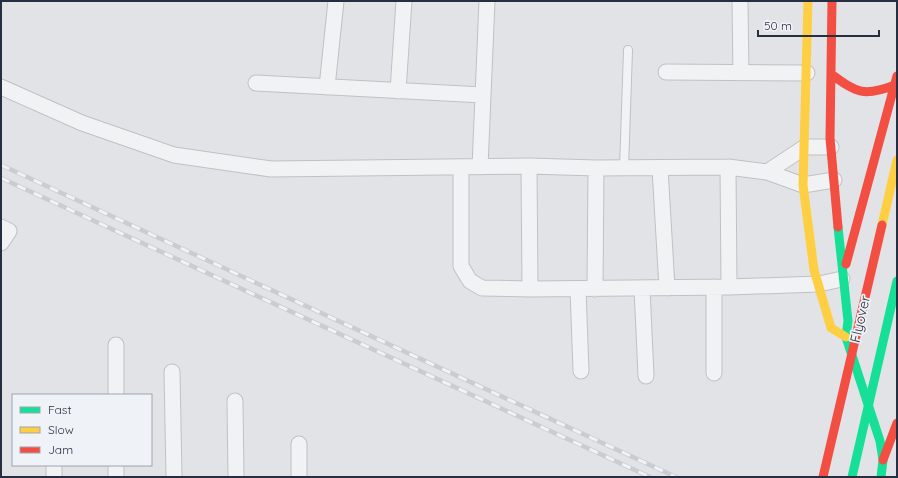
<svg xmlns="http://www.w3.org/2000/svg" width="898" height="478" viewBox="0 0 898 478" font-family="Quicksand,sans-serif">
<rect width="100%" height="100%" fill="#e2e3e7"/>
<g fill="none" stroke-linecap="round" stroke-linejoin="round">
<g stroke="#c0c1c5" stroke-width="10">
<path id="lane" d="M 624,168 L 628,50"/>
</g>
<g stroke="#c0c1c5" stroke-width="17">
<path id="street" d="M 740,1 L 741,73
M 666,72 L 807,73
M 256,83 L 483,95
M 1,87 L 82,123 L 174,155 L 271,169 L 529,166 L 596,168 L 728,167 L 767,172 L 803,185 L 834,180
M 327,87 L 336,1
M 398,91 L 404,1
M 529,166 L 530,289
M 461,167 L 461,266 L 470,281 L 482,288 L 530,289 L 729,287 L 819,284 L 842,279
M 480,167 L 487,1
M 728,167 L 729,287
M 660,168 L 667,288
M 767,172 L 805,147 L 831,147
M 1,227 L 9,231 L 1,243
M 714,287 L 714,373
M 642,288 L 646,376
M 578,289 L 581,371
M 595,289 L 596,168
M 172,372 L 174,477
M 116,395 L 116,345
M 235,401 L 236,477
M 54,477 L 54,465
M 116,477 L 116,465
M 299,477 L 299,444"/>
</g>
<use href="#lane" stroke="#f1f2f4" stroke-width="8"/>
<use href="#street" stroke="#f1f2f4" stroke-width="15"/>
<path stroke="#16e098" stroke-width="9" d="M 838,227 L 848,321 L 846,337 L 880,441 L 883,460 L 881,477"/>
<path stroke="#ffcf43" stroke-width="9" d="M 808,1 L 803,185 L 814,270 L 831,328 L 846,337"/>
<path stroke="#f24e42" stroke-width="9" d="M 832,1 L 830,138 L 838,227
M 831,74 C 857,93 864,97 895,85
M 846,264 L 897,76
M 883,460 L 897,423"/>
<g stroke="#cacccf" stroke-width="4.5">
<path id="rail" d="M 1,165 L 676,477
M 1,178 L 650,477"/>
</g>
<use href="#rail" stroke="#eff2f7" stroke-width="3" stroke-dasharray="9" stroke-linecap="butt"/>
<path stroke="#16e098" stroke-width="9" d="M 852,477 L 897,281"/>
<path stroke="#ffcf43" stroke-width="9" d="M 882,225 L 897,160"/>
<path stroke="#f24e42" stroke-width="9" d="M 823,477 L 882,225"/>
</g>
<g text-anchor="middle" stroke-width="3.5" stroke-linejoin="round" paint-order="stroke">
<g font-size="14" fill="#272e42" stroke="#eff2f7">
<text transform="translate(860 319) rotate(-77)" y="5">Flyover</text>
</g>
</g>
<rect width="898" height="478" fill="none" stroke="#272e42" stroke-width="4"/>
<rect x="12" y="394" width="140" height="72" fill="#eff2f7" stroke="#9fa4af"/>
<rect x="20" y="407" width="20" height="6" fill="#16e098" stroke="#9fa4af"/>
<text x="48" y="414" font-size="12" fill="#272e42">Fast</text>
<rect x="20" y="427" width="20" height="6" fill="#ffcf43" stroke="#9fa4af"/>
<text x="48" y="434" font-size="12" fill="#272e42">Slow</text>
<rect x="20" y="447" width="20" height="6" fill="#f24e42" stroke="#9fa4af"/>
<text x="48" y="454" font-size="12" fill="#272e42">Jam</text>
<path d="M758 30v6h121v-6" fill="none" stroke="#272e42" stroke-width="2"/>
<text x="764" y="30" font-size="12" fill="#272e42" stroke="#eff2f7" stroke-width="3" paint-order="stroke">50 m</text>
</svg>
